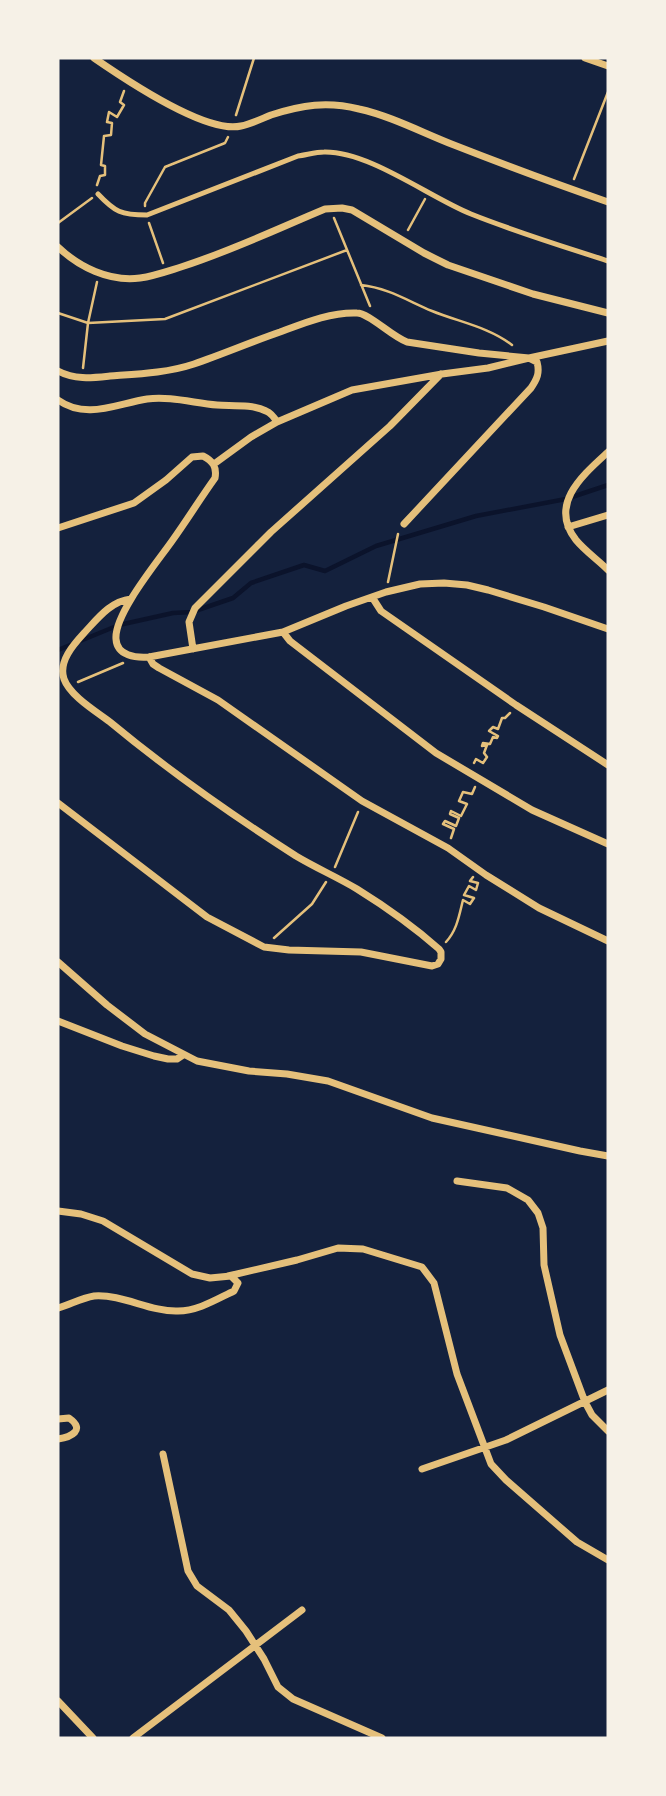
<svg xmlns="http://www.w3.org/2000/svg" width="666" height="1796" viewBox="0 0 666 1796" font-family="'Public Sans',sans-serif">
<rect width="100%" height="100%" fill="#14213d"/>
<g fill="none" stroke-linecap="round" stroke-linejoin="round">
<path stroke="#0b132b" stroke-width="4.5" d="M 58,650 L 119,625 L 173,613 L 192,612 L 233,598 L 251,583 L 304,565 L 325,571 L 376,546 L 476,516 L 566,499 L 608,485"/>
<path stroke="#e5c07b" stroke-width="2.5" d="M 236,115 L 254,58
M 574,179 L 608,92
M 97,185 L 100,176 L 105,175 L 105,166 L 101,165 L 104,136 L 111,135 L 112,123 L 107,122 L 109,112 L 117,117 L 124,105 L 120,102 L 124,91
M 145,206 L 145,203 L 165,167 L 225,143 L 228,137
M 334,218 L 370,306
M 58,223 L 92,198
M 149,223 L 163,263
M 408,230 L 425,199
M 361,285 C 388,288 408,301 432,311 C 459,322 489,327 512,345
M 58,313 L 88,323 L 165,319 L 347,250
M 83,368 L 88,323 L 97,282
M 388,582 L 398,534
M 78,682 L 123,663
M 474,763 L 476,759 L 483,763 L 487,757 L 484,753 L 487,745 L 482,746 L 483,743 L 490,744 L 493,737 L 497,738 L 498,736 L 489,731 L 493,727 L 498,729 L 502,718 L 505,718 L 510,713
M 451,838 L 454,829 L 443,824 L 445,821 L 456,826 L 459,818 L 450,814 L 451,811 L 461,816 L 467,804 L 459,801 L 463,792 L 472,794 L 475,787
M 335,867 L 358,812
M 274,938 L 312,904 L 326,882
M 446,942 C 457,930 459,916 463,900 L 470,904 L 474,898 L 464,895 L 469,886 L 476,890 L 478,883 L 470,881 L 473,877"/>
<path stroke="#e5c07b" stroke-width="5" d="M 98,194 C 115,212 121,215 147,215 L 298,156 C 306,155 316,152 324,152 C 369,151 429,197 471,214 C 516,232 562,246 608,261"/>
<path stroke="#e5c07b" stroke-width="7" d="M 94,58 C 123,78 206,134 241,126 C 251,124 261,119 271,115 C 302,105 327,101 359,109 C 391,116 423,133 454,145 C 505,165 556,184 608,202
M 585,58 L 608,66
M 58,247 C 79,267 109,282 140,278 C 154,276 168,271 181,267 C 231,251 277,229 325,209 L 342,208 L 352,210 L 424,253 L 448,265 L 533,294 L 608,313
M 58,371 C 75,380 91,378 110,376 C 138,374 167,373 194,364 C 223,354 251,342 280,332 C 304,323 330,312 357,313 C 369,313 391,336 407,342 L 479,353 L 529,358 L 537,362 C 540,373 537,379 531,388 L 404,524
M 58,400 C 86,420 116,404 147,399 C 170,396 194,403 217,405 C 232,406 252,404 266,411 C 271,413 274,417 277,422
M 608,452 C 583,475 548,504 576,540 C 585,551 598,560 608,570
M 214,464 L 251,437 L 277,422 L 352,390 L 442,374 L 488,368 L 529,358 L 608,341
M 568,527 L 608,515
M 58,528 L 134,503 L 166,480 L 192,457 L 203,456 C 213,461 217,467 215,478 C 200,499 187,520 172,541 C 158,561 114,614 116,639 C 117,656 136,658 149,657 L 283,632 L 346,606 L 386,592 L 420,584 L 444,583 L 467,585 L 488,590 L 544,607 L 608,629
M 372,597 L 381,611 L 516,705 L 608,765
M 283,632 L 290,641 L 436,753 L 532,810 L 608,844
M 193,649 L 189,622 L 195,608 L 271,532 L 390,426 L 441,374
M 149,657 L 153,664 L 159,668 L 218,700 L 362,801 L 448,848 L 486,875 L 539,908 L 608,941
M 58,803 L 207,917 L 264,947 L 289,950 L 361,952 L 432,966 L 438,964 L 441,959 L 441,952 L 439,949 C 413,926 386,907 357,889 C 337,877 316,868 296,856 C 232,815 169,771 110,722 C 97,712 70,696 64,679 C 58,661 74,644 85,632 C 98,618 111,601 131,599
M 58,962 L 107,1005 L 145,1034 L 197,1061 L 249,1071 L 287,1074 L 328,1081 L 432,1118 L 580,1151 L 608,1156
M 58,1021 L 122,1046 L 154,1056 L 168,1059 L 177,1059 L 183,1055
M 457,1181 L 507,1188 L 528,1200 L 538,1213 L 543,1228 L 544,1265 L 560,1335 L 585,1402 L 592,1415 L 608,1431
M 58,1211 L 81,1214 L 103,1221 L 192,1274 L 210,1278 L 231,1276 L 238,1283 L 234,1291 C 217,1299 198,1311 178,1311 C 150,1312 123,1294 94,1296 C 81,1298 70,1305 58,1308
M 228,1276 L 297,1260 L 338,1248 L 363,1249 L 422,1267 L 434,1283 L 457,1374 L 491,1464 L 506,1480 L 577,1542 L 608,1560
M 58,1419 L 69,1418 C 86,1430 71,1437 58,1439
M 163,1454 L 188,1571 L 197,1586 L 229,1610 L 246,1631 L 264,1659 L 278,1687 L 293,1699 L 382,1738
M 422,1469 L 506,1440 L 608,1390
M 58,1701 L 93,1738
M 133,1738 L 302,1610"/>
</g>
<rect width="666" height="1796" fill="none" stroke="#f6f1e7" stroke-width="119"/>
</svg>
